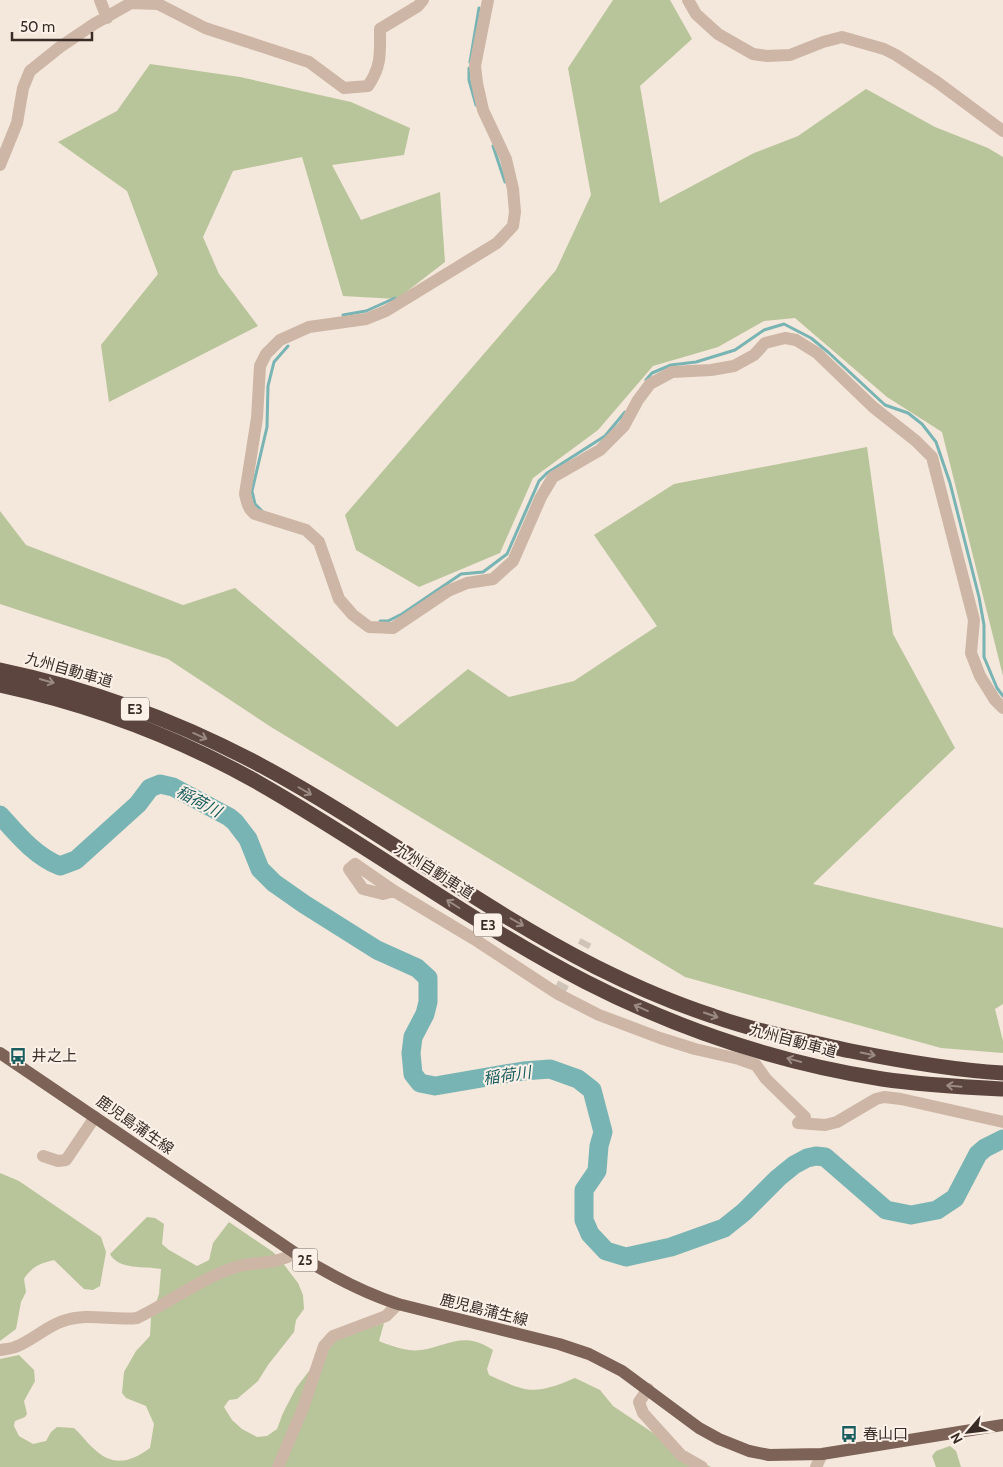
<svg xmlns="http://www.w3.org/2000/svg" width="1003" height="1467" viewBox="0 0 1003 1467" font-family="Cabin,'Noto Sans JP',sans-serif">
<rect width="100%" height="100%" fill="#f4e7db"/>
<path fill="#b8c59a" d="M 613,0 L 670,0 L 692,39 L 640,86 L 660,203 L 754,153 L 798,136 L 866,89 L 935,127 L 988,148 L 1003,157 L 1003,676 L 942,432 L 887,397 L 795,318 L 764,321 L 718,347 L 653,366 L 598,430 L 533,478 L 500,553 L 419,587 L 356,550 L 345,515 L 556,270 L 591,195 L 568,68 Z
M 150,64 L 240,77 L 351,102 L 410,128 L 404,155 L 332,165 L 361,220 L 440,192 L 445,262 L 397,299 L 343,296 L 302,157 L 233,171 L 203,237 L 219,274 L 258,326 L 109,402 L 101,345 L 158,274 L 127,191 L 58,142 L 117,111 Z
M 867,447 L 893,634 L 955,748 L 813,884 L 1003,928 L 1003,1004 L 995,1009 L 1003,1041 L 1003,1053 L 941,1048 L 685,977 L 271,727 L 168,659 L 0,604 L 0,511 L 26,545 L 183,605 L 235,588 L 397,727 L 468,669 L 509,697 L 574,681 L 657,626 L 594,535 L 674,484 Z
M 0,1173 L 19,1181 L 101,1237 L 106,1252 L 100,1286 L 93,1290 L 84,1289 L 54,1260 C 41,1263 31,1267 24,1279 L 26,1292 L 21,1302 L 16,1329 L 0,1341 Z
M 147,1217 L 155,1218 L 164,1224 L 162,1244 L 169,1250 L 197,1266 L 209,1260 L 213,1243 L 229,1222 L 273,1252 L 279,1258 L 298,1283 L 303,1295 L 304,1309 L 296,1320 L 294,1332 L 268,1365 L 258,1381 L 237,1399 L 229,1400 L 224,1407 L 232,1420 L 242,1429 L 257,1437 L 267,1436 L 277,1429 L 283,1413 L 296,1388 L 332,1341 L 384,1323 L 379,1341 C 391,1346 407,1352 421,1350 C 448,1346 464,1330 493,1350 L 487,1369 L 489,1375 C 528,1393 535,1395 575,1378 L 600,1390 L 613,1406 L 671,1445 L 711,1467 L 0,1467 L 0,1359 L 19,1355 L 34,1370 L 35,1381 L 24,1401 L 27,1414 L 25,1417 L 15,1421 L 14,1426 L 19,1436 L 33,1444 L 46,1441 L 51,1432 L 57,1427 L 74,1428 C 81,1434 86,1442 93,1448 C 112,1467 130,1463 150,1448 L 154,1424 L 146,1406 L 126,1398 L 122,1393 L 124,1372 L 136,1351 L 150,1336 L 151,1318 L 159,1294 L 161,1269 C 145,1266 118,1270 110,1254 Z
M 950,1446 L 956,1451 L 961,1467 L 936,1467 L 932,1456 L 936,1451 Z"/>
<g fill="none" stroke-linecap="round" stroke-linejoin="round">
<path stroke="#78b4b3" stroke-width="3" d="M 470,62 L 479,8
M 469,68 L 469,80 L 476,105
M 493,146 L 505,182
M 343,315 L 366,311 L 395,298
M 646,380 L 652,373 L 671,365 L 696,362 L 735,350 L 764,330 L 784,324 L 811,338 L 828,352 L 885,405 L 908,413 L 922,424 L 936,442 L 950,483 L 979,597 L 984,625 L 984,657 L 997,688 L 1003,696
M 263,512 L 255,504 L 252,491 L 267,427 L 268,386 L 274,362 L 288,346
M 380,621 L 388,621 L 402,614 L 461,574 L 483,572 L 507,554 L 539,481 L 547,473 L 605,436 L 625,412"/>
<path stroke="#78b4b3" stroke-width="19" d="M 0,815 C 18,835 35,856 60,866 L 76,860 L 138,804 L 150,788 L 160,784 L 173,787 L 229,817 L 235,822 L 248,839 L 260,869 L 274,883 L 304,904 L 377,950 L 417,968 L 428,978 L 428,1002 L 425,1014 L 413,1037 L 411,1053 L 413,1074 L 420,1083 L 435,1086 L 523,1071 L 550,1069 L 578,1079 L 592,1090 L 603,1132 L 599,1146 L 597,1171 L 584,1190 L 584,1220 L 590,1234 L 606,1251 L 626,1257 L 671,1247 L 724,1228 L 744,1212 L 778,1178 L 794,1165 L 807,1158 L 816,1156 L 825,1157 L 886,1210 L 911,1215 L 937,1210 L 955,1198 L 978,1154 L 985,1148 L 1003,1139"/>
<path stroke="#cfc2b7" stroke-width="12" stroke-dasharray="12 6" stroke-linecap="butt" d="M 558,994 L 586,941"/>
<path stroke="#cdb6a6" stroke-width="12" d="M 100,0 L 107,18
M 488,0 L 475,66 L 477,83 L 483,110 L 506,159 L 513,189 L 515,212 L 513,226 L 497,243 L 386,311 L 366,319 L 309,327 L 280,340 L 266,354 L 260,366 L 257,418 L 245,494 C 247,502 248,509 255,514 L 306,530 L 319,542 L 339,599 L 353,615 L 369,627 L 393,628 L 448,591 L 467,583 L 493,579 L 513,561 L 541,497 L 553,477 L 600,450 L 624,426 L 638,400 L 650,384 L 672,372 L 711,370 L 734,366 L 754,355 L 765,343 L 785,338 L 796,340 L 817,353 L 873,407 L 916,441 L 932,457 L 974,620 L 971,653 L 980,676 L 995,700 L 1003,708
M 688,0 L 696,14 L 718,34 L 753,54 L 767,56 L 790,55 L 823,42 L 842,37 L 884,49 L 896,55 L 937,82 L 1003,131
M 0,165 L 17,123 L 23,88 L 30,71 L 60,47 L 94,24 L 131,3 L 158,4 L 205,28 L 309,62 L 344,88 L 368,86 C 382,66 380,52 380,29 L 418,6 L 423,0
M 394,891 L 383,894 L 363,889 L 349,869 L 355,864 L 394,891 L 474,939 L 558,994 L 599,1015 L 660,1038 L 695,1049 L 739,1059 L 756,1065 L 766,1079 L 805,1117 L 798,1123 L 825,1125 L 837,1122 L 876,1099 L 884,1097 L 901,1099 L 1003,1122
M 43,1156 L 58,1161 L 66,1160 L 95,1117
M 0,1350 C 5,1349 11,1349 15,1347 C 32,1341 45,1327 63,1321 C 88,1312 112,1321 137,1318 C 169,1303 201,1278 236,1267 C 256,1261 276,1265 295,1253
M 648,1389 L 639,1402 L 643,1413 L 681,1455 L 702,1467
M 278,1467 L 303,1408 L 324,1346 L 333,1336 L 386,1316 L 398,1304
M 816,1467 L 822,1454"/>
<path stroke="#7c6257" stroke-width="12" d="M 0,1053 L 295,1253 C 328,1274 361,1292 398,1304 L 559,1344 L 589,1354 L 622,1371 L 699,1428 L 719,1439 L 749,1451 L 769,1455 L 822,1454 L 1003,1425"/>
<path stroke="#5b453e" stroke-width="15" d="M 0,670 C 91,689 180,722 262,766 C 377,828 480,908 596,967 C 634,986 673,1003 713,1016 C 758,1032 805,1041 851,1051 C 901,1061 952,1070 1003,1073
M 0,685 C 89,704 177,737 257,782 C 368,845 472,923 586,982 C 678,1029 780,1063 882,1079 C 922,1085 963,1087 1003,1089"/>
</g>
<defs><path id="oneway-shaft" d="M-6 0H5M1.5-3L5.5 0L1.5 3" fill="none" stroke-width="1.6" stroke-linecap="round" stroke-linejoin="round" transform="scale(1.25)"/></defs>
<g stroke="#9b8a82">
<use href="#oneway-shaft" transform="translate(47 681) rotate(16)"/>
<use href="#oneway-shaft" transform="translate(200 736) rotate(24)"/>
<use href="#oneway-shaft" transform="translate(305 791) rotate(30)"/>
<use href="#oneway-shaft" transform="translate(453 904) rotate(-148)"/>
<use href="#oneway-shaft" transform="translate(517 922) rotate(30)"/>
<use href="#oneway-shaft" transform="translate(641 1008) rotate(-156)"/>
<use href="#oneway-shaft" transform="translate(711 1015) rotate(19)"/>
<use href="#oneway-shaft" transform="translate(868 1054) rotate(12)"/>
<use href="#oneway-shaft" transform="translate(794 1060) rotate(-165)"/>
<use href="#oneway-shaft" transform="translate(954 1086) rotate(-175)"/>
</g>
<defs>
<g id="bus-bare" transform="scale(1.35)"><path d="M-5-6H5V4H4V6H2V4H-2V6H-4V4H-5ZM-3.5-4V0h7V-4ZM-3.5 1.2v1.5H-2V1.2ZM2 1.2v1.5H3.5V1.2Z" fill="#195d5e" stroke="#fbf1e8" stroke-width="2.5" paint-order="stroke"/></g>
</defs>
<g fill-rule="evenodd">
<use href="#bus-bare" x="18" y="1056"/>
<use href="#bus-bare" x="849" y="1434"/>
</g>
<g text-anchor="middle" stroke-width="4" stroke-linejoin="round" paint-order="stroke">
<g fill="#fbf1e8" stroke="#736761" stroke-width="1">
<rect x="121" y="697.5" width="28" height="23" rx="4"/>
<rect x="474" y="913.5" width="28" height="23" rx="4"/>
<rect x="292.5" y="1248.5" width="25" height="23" rx="4"/>
</g>
<g font-size="14" font-weight="bold" fill="#392c27">
<text x="135" y="714">E3</text>
<text x="488" y="930">E3</text>
<text x="305" y="1265">25</text>
</g>
<g font-size="15" fill="#392c27" stroke="#fbf1e8">
<text transform="translate(69 670) rotate(16)" y="5">九州自動車道</text>
<text transform="translate(434 871) rotate(32)" y="5">九州自動車道</text>
<text transform="translate(793 1041) rotate(15)" y="5">九州自動車道</text>
<text transform="translate(135 1125) rotate(35)" y="5">鹿児島蒲生線</text>
<text transform="translate(484 1310) rotate(14)" y="5">鹿児島蒲生線</text>
</g>
<g font-size="15" fill="#392c27" stroke="#fbf1e8" text-anchor="start">
<text x="32" y="1061">井之上</text>
<text x="863" y="1439">春山口</text>
</g>
<g font-size="16" font-style="italic" fill="#195d5e" stroke="#fbf1e8">
<text transform="translate(199 801) rotate(28)" y="6">稲荷川</text>
<text transform="translate(507 1075) rotate(-8)" y="6">稲荷川</text>
</g>
</g>
<g transform="translate(968 1432) rotate(242)" stroke="#fbf1e8" stroke-width="4" paint-order="stroke">
<path d="M0-4L9 19L0 12L-9 19Z" fill="#392c27"/>
<text y="-8" font-size="14" font-weight="bold" text-anchor="middle" fill="#392c27">N</text>
</g>
<path d="M12 32v8h80v-8" fill="none" stroke="#392c27" stroke-width="2.5"/>
<text x="20" y="32" font-size="15" fill="#392c27" stroke="#fbf1e8" stroke-width="4" paint-order="stroke">50 m</text>
</svg>
